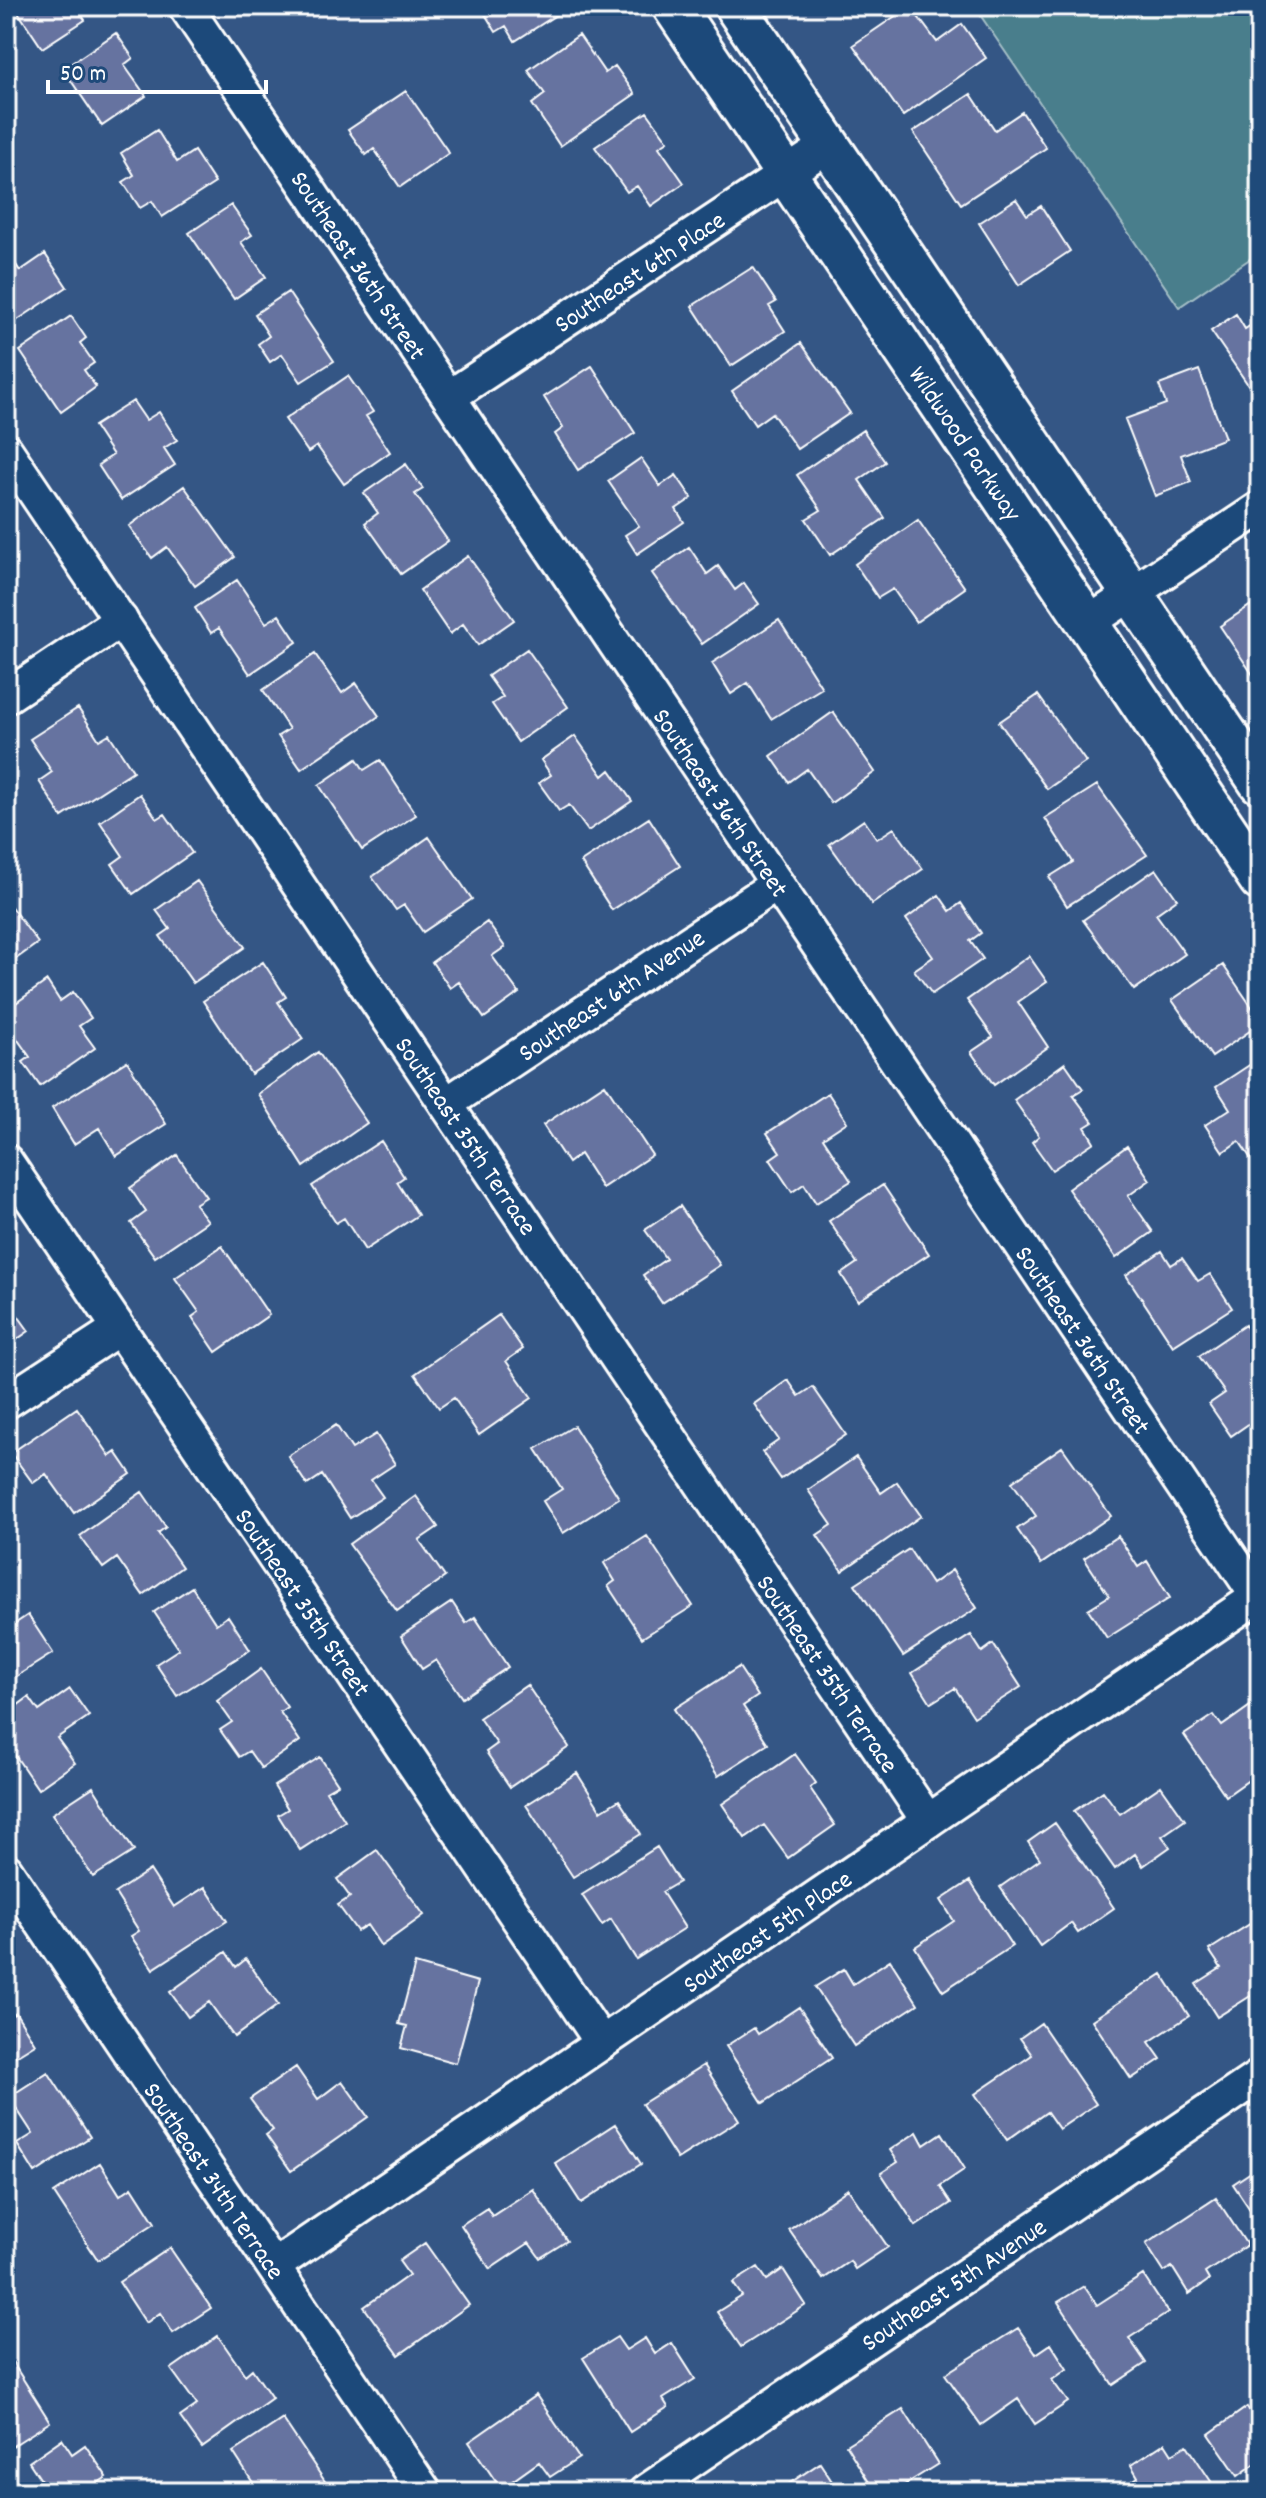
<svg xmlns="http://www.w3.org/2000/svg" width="1266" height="2498" viewBox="0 0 1266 2498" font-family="Dekko,sans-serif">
<rect width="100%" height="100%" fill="#345685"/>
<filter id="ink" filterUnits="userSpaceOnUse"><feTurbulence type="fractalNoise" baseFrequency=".0125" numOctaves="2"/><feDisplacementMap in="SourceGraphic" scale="16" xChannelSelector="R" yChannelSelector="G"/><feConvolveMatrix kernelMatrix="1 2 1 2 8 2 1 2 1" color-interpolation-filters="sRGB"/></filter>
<g filter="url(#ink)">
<path fill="#4a7e8c" stroke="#a4bec6" stroke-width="2" d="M 974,6 L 1260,6 L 1260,252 L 1179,307 Z"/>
<path fill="#6673a0" stroke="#fff" stroke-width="2" d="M 14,6 L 76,6 L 85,20 L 42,48 Z
M 480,6 L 570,6 L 515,41 L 506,26 L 496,32 Z
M 910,6 L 937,42 L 962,24 L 986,58 L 903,116 L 853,45 Z
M 116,33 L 133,58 L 124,65 L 146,96 L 102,126 L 63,69 Z
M 579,35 L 605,73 L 615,66 L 635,94 L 560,146 L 532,104 L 545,94 L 528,70 Z
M 406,91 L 449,153 L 400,187 L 374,149 L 366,155 L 348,130 Z
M 971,94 L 995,130 L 1022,112 L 1046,148 L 961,204 L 913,132 Z
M 647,112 L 668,141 L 659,147 L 684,183 L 651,206 L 637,186 L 627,192 L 595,147 Z
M 157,130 L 177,162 L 194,151 L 215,183 L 162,217 L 152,201 L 140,208 L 123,182 L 134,175 L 121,153 Z
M 1016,199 L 1027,215 L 1041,206 L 1070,251 L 1019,285 L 979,223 Z
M 231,205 L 252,235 L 241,242 L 266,277 L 234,299 L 189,233 Z
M 6,249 L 20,271 L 45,254 L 67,287 L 7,327 Z
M 753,267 L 776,302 L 769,306 L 785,331 L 731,366 L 692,306 Z
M 288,292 L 334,361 L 301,382 L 282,354 L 270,362 L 258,344 L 269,336 L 255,314 Z
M 1236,314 L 1245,329 L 1260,319 L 1260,402 L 1211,331 Z
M 71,316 L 86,338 L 80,343 L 94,363 L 84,370 L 96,387 L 61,412 L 20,351 Z
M 801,343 L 850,413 L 797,449 L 772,413 L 755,425 L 732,391 Z
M 592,366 L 635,433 L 578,470 L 555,434 L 563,428 L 544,397 Z
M 1199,370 L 1225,438 L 1181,455 L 1191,482 L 1155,496 L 1125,419 L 1166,404 L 1159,385 Z
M 348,376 L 373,412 L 366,416 L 390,452 L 344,484 L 317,446 L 308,452 L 285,419 Z
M 133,401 L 146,420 L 159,412 L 177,440 L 164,448 L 175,465 L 121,500 L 98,465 L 113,455 L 94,426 Z
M 863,430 L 885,462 L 859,480 L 885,518 L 830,555 L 806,519 L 821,510 L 797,475 Z
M 641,458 L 660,486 L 676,475 L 692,498 L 676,509 L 684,522 L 637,554 L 625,535 L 639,526 L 608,481 Z
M 406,464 L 423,489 L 415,494 L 448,541 L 401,574 L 365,523 L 378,513 L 364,493 Z
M 184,486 L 235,557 L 195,586 L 167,547 L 152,558 L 129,526 Z
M 918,520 L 965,588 L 916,622 L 893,589 L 878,598 L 855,564 Z
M 689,547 L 707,574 L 718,566 L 735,590 L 744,583 L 759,604 L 702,644 L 652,573 Z
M 468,556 L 514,620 L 478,645 L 463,624 L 450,634 L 420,590 Z
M 237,580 L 266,623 L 279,615 L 297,642 L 250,674 L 219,628 L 211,633 L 195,608 Z
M 1260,599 L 1260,675 L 1255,678 L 1220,626 Z
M 779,620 L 822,688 L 771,719 L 748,683 L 731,694 L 712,663 Z
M 527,649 L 568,707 L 518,742 L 492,704 L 503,697 L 488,676 Z
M 315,654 L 342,693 L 356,683 L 379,716 L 301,769 L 278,736 L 289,729 L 263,690 Z
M 1038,695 L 1086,762 L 1047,789 L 999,722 Z
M 78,708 L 99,740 L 109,734 L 133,771 L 62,817 L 39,781 L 52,772 L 30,739 Z
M 833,712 L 875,772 L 831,803 L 807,769 L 789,782 L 771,756 Z
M 575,736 L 603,776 L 610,770 L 632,801 L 588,831 L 569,805 L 559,811 L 539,783 L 551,775 L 541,760 Z
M 357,759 L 364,770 L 380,760 L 416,815 L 362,850 L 319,785 Z
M 1097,785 L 1147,855 L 1067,906 L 1049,877 L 1073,862 L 1045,818 Z
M 140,794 L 157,819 L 165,814 L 192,853 L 133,894 L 112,864 L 123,856 L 100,822 Z
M 649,818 L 680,866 L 612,910 L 581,862 Z
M 864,820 L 877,839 L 894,828 L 923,869 L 872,904 L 829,844 Z
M 429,837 L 472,899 L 423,932 L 404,905 L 396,910 L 372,877 Z
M 1156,869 L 1177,899 L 1156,914 L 1185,954 L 1134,990 L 1083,920 Z
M 197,881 L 245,947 L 193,983 L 160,936 L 170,929 L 156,910 Z
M 939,895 L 950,911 L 961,903 L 981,933 L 970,941 L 983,959 L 932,994 L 914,970 L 933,957 L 906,919 Z
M 6,900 L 38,943 L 6,966 Z
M 487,922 L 505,947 L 492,956 L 519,993 L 484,1018 L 459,982 L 450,988 L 432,962 Z
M 1029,956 L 1047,982 L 1018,1002 L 1048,1047 L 994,1085 L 971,1052 L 993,1037 L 967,1000 Z
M 263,962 L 286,997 L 278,1002 L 303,1039 L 251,1074 L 203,1001 Z
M 1223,965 L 1260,1019 L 1260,1024 L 1212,1057 L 1172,1000 Z
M 47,981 L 60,1001 L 73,992 L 91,1018 L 79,1026 L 95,1048 L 40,1086 L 23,1062 L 30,1057 L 6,1023 L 6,1010 Z
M 318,1052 L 367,1123 L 304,1167 L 258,1094 Z
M 1260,1058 L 1260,1159 L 1254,1163 L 1239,1141 L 1223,1152 L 1205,1125 L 1230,1109 L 1216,1087 Z
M 127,1061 L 166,1124 L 116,1156 L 99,1128 L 74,1144 L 52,1108 Z
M 1065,1063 L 1083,1089 L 1073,1095 L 1093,1122 L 1085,1127 L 1094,1142 L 1052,1170 L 1032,1142 L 1039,1136 L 1014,1100 Z
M 605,1084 L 652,1155 L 602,1188 L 580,1154 L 568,1163 L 543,1125 Z
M 828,1093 L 847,1122 L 823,1138 L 851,1181 L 816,1203 L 804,1184 L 792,1192 L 770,1159 L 780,1152 L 767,1133 Z
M 381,1141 L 404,1177 L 397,1182 L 418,1215 L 365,1250 L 344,1218 L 336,1223 L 312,1186 Z
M 1127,1146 L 1150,1180 L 1128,1196 L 1153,1232 L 1116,1258 L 1068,1189 Z
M 177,1155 L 206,1197 L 195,1204 L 208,1221 L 155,1257 L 131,1223 L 146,1212 L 130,1188 Z
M 883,1185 L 929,1254 L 858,1301 L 841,1274 L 857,1263 L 829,1221 Z
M 680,1206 L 720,1265 L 662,1303 L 643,1275 L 666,1259 L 645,1230 Z
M 222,1246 L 269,1315 L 216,1352 L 192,1317 L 199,1312 L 175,1278 Z
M 1162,1251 L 1171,1265 L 1182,1258 L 1198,1281 L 1210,1274 L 1232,1308 L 1173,1346 L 1126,1275 Z
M 6,1299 L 29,1331 L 6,1347 Z
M 499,1315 L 523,1349 L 506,1361 L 532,1398 L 479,1435 L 454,1398 L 439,1408 L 415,1374 Z
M 1245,1325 L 1260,1347 L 1260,1416 L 1231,1436 L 1209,1404 L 1225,1393 L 1199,1356 Z
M 788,1380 L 799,1396 L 813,1387 L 846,1435 L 781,1479 L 762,1452 L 779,1440 L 754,1404 Z
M 77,1408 L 110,1456 L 116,1452 L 131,1474 L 74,1513 L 46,1474 L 33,1483 L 11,1453 Z
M 336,1425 L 352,1449 L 376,1434 L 395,1464 L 371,1480 L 383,1497 L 350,1518 L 322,1475 L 307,1485 L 288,1456 Z
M 574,1426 L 619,1498 L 563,1533 L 543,1501 L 562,1489 L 536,1449 Z
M 1062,1447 L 1111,1516 L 1041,1564 L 1017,1529 L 1036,1516 L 1012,1482 Z
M 856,1457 L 881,1493 L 897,1482 L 921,1516 L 842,1571 L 817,1535 L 832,1525 L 808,1490 Z
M 142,1492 L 166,1527 L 158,1533 L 182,1567 L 143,1595 L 117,1558 L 103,1568 L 80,1536 Z
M 416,1496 L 438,1527 L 419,1540 L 445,1577 L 397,1611 L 349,1544 Z
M 647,1536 L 693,1606 L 642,1638 L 608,1586 L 615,1581 L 604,1563 Z
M 1118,1536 L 1138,1567 L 1147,1561 L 1170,1598 L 1107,1638 L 1088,1609 L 1109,1596 L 1084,1558 Z
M 909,1549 L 932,1584 L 952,1570 L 977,1608 L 903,1656 L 855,1584 Z
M 192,1587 L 216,1624 L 228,1616 L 250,1650 L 177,1696 L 156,1664 L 179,1649 L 154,1612 Z
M 452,1602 L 466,1623 L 475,1617 L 508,1667 L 462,1698 L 436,1660 L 422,1669 L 401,1636 Z
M 28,1615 L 53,1653 L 6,1683 L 6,1622 L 10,1627 Z
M 971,1635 L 982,1652 L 993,1644 L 1021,1687 L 974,1717 L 955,1688 L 931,1703 L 912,1673 Z
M 739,1667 L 758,1696 L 743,1706 L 768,1744 L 718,1776 L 674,1709 Z
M 261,1669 L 287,1707 L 280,1712 L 300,1741 L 261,1768 L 249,1751 L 239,1757 L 220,1730 L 232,1722 L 217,1701 Z
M 527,1685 L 569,1747 L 510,1787 L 486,1752 L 497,1744 L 479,1718 Z
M 70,1689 L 89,1716 L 57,1738 L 75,1763 L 38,1789 L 6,1742 L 6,1714 L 29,1697 L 39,1711 Z
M 1260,1699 L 1260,1772 L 1226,1796 L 1184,1735 L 1214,1715 L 1222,1726 Z
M 795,1754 L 816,1783 L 810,1788 L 835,1825 L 788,1858 L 764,1825 L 745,1838 L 722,1804 Z
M 320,1757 L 338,1784 L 326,1791 L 345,1821 L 300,1850 L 278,1815 L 288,1809 L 274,1786 Z
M 577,1773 L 601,1811 L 619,1800 L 641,1834 L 573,1877 L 526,1805 Z
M 1161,1786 L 1185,1820 L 1162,1836 L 1170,1847 L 1143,1866 L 1135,1854 L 1115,1869 L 1074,1811 L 1103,1791 L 1120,1814 Z
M 93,1787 L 134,1851 L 93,1877 L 52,1814 Z
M 1055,1823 L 1114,1908 L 1078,1933 L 1071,1923 L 1040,1946 L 1000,1887 L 1040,1859 L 1028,1842 Z
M 657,1847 L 679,1882 L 662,1892 L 685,1928 L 636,1959 L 611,1919 L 602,1925 L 582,1895 Z
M 377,1850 L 424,1915 L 381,1946 L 367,1925 L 357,1931 L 338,1905 L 350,1897 L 337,1879 Z
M 150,1870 L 174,1907 L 205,1887 L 227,1921 L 153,1969 L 131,1936 L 139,1931 L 115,1893 Z
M 970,1881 L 1012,1946 L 943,1991 L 915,1947 L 954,1921 L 941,1900 Z
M 1253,1922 L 1260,1933 L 1260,1990 L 1217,2017 L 1196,1984 L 1221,1968 L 1209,1950 Z
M 226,1952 L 236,1967 L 246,1959 L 278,2005 L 234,2037 L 209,2002 L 188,2017 L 170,1992 Z
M 890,1960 L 918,2004 L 854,2046 L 815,1987 L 844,1969 L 853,1984 Z
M 415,1964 L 478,1982 L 456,2063 L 401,2048 L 407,2026 L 399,2024 Z
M 1162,1974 L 1189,2016 L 1149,2042 L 1161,2059 L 1131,2079 L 1092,2020 Z
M 799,2007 L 832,2058 L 763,2103 L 726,2046 L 754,2028 L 758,2034 Z
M 16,2013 L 35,2044 L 6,2062 L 6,2019 Z
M 1041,2023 L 1096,2104 L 1059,2129 L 1047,2112 L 1007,2140 L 975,2094 L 1032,2055 L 1020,2038 Z
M 704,2065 L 739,2120 L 677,2159 L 642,2104 Z
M 296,2067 L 318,2099 L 342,2081 L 368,2117 L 291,2171 L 266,2135 L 273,2130 L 250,2099 Z
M 48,2072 L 90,2137 L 35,2173 L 17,2144 L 33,2134 L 9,2097 Z
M 615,2124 L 641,2164 L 581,2203 L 555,2163 Z
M 917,2132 L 924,2145 L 942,2133 L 965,2169 L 940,2186 L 951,2203 L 916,2226 L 881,2173 L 898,2162 L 890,2150 Z
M 100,2163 L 120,2195 L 132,2187 L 155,2223 L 98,2260 L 54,2193 Z
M 1260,2166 L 1260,2207 L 1251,2211 L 1233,2184 Z
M 533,2189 L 567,2241 L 540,2258 L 529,2243 L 490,2269 L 461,2225 L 487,2208 L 492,2216 Z
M 848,2189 L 888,2247 L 855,2269 L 850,2261 L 823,2279 L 789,2230 Z
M 1216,2198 L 1247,2245 L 1205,2273 L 1209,2280 L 1189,2294 L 1172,2267 L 1164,2272 L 1146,2244 Z
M 425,2243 L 469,2305 L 399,2355 L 364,2307 L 409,2275 L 399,2261 Z
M 170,2248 L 211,2308 L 173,2333 L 160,2313 L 146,2323 L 119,2282 Z
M 758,2267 L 767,2280 L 783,2269 L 806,2305 L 741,2347 L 717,2312 L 742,2296 L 733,2283 Z
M 1143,2275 L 1168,2313 L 1129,2338 L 1146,2363 L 1113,2385 L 1058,2302 L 1084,2286 L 1097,2305 Z
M 1018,2328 L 1036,2354 L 1051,2344 L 1067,2369 L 1052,2380 L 1068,2402 L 1035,2424 L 1018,2399 L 981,2425 L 945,2374 Z
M 218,2336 L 245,2375 L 252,2369 L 272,2398 L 202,2448 L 180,2417 L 197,2405 L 171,2369 Z
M 617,2337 L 626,2350 L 645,2338 L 655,2354 L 672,2343 L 695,2379 L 663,2399 L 668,2407 L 630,2432 L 583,2358 Z
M 6,2352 L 50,2422 L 8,2449 L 6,2446 Z
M 536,2395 L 579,2458 L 550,2477 L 539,2462 L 501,2489 L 469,2442 Z
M 1247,2407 L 1252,2414 L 1260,2409 L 1260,2460 L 1238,2476 L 1209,2434 Z
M 903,2409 L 938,2464 L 893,2492 L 875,2492 L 846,2445 Z
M 283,2419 L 326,2483 L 312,2492 L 259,2492 L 233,2452 Z
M 62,2439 L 72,2454 L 85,2445 L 107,2477 L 93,2486 L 96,2492 L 49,2492 L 29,2462 Z
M 1165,2443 L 1172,2454 L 1187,2445 L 1218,2492 L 1126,2492 L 1123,2487 L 1138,2477 L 1131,2465 Z
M 820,2463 L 839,2492 L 787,2492 L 784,2487 Z"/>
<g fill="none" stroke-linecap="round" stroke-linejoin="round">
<g stroke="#fff" stroke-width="38">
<g id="minor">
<path id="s1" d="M 185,6 L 1257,1596"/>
<path id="s2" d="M 449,397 L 829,145"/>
<path id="s3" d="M 6,450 L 928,1821"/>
<path d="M 1088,623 L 1260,508"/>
<path d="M 6,697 L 121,620"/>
<path id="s4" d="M 446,1104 L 777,884"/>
<path id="s5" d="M 6,1161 L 602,2043"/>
<path d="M 6,1402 L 118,1329"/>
<path id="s6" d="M 6,1870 L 425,2492"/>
<path id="s7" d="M 274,2266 L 1260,1595"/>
<path id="s8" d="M 645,2492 L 1260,2076"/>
</g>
</g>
<g stroke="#fff" stroke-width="46">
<g id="tertiary">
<path id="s9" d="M 673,6 L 1260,880"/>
<path d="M 735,6 L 1260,783"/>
</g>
</g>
<use href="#minor" stroke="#1f4a7a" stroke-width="32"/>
<use href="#tertiary" stroke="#1f4a7a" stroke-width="40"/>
</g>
</g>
<g text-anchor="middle" stroke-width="8" stroke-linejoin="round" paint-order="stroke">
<g font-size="26" fill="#fff" stroke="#1f4a7a">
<text dy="9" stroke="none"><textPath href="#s1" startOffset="312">Southeast 36th Street</textPath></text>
<text dy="9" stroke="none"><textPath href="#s2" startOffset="228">Southeast 6th Place</textPath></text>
<text dy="9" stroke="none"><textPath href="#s9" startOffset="526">Wildwood Parkway</textPath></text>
<text dy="9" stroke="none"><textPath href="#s1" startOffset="960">Southeast 36th Street</textPath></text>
<text dy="9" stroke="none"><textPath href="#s4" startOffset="198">Southeast 6th Avenue</textPath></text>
<text dy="9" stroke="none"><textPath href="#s3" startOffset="826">Southeast 35th Terrace</textPath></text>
<text dy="9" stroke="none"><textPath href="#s1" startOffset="1608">Southeast 36th Street</textPath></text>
<text dy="9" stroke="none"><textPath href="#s5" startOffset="532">Southeast 35th Street</textPath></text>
<text dy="9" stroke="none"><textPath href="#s3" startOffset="1474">Southeast 35th Terrace</textPath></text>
<text dy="9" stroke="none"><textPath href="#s7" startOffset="596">Southeast 5th Place</textPath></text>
<text dy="9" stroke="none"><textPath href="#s6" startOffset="374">Southeast 34th Terrace</textPath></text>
<text dy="9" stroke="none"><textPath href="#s8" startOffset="372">Southeast 5th Avenue</textPath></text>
</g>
</g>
<rect width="1266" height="2498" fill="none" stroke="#1f4a7a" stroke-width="32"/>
<rect x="16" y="16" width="1234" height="2466" fill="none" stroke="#fff" stroke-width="3" filter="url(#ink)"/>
<path d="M48 80v12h218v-12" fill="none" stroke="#ffffff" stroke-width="4"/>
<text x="60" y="80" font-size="24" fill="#ffffff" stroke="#1f4a7a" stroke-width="6" paint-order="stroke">50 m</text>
</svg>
